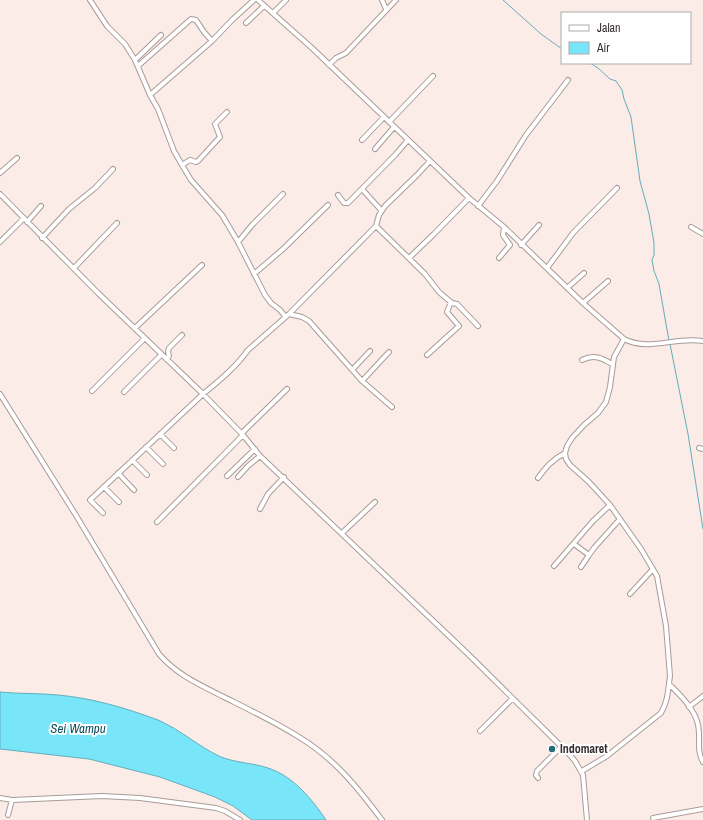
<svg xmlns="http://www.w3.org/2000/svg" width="703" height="820" viewBox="0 0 703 820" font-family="'Archivo Narrow',sans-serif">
<rect width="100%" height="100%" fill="#fbece7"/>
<path fill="#78e5f8" stroke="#63aebb" d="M 0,692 C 19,694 39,693 58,695 C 92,698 126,708 158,720 C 181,730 199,747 221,757 C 237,763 253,763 268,768 C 293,776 312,799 326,820 L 252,820 L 233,806 L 215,797 L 160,777 L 89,759 L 0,749 Z"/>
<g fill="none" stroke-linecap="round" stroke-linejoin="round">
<path stroke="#63aebb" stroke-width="1" d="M 503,0 L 541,34 L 562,49
M 590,63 L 598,68 L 610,79 L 616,81 L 622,90 L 624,99 L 631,117 L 640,181 L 649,214 L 654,243 L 654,255 L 652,260 L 654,271 L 659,284 L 669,341
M 670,344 L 688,434 L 703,529"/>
<g stroke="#a99b97" stroke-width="6">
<path id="minor" d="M 90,0 L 107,26 L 125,44 L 135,60 L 150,95 L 158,109 L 174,151 L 182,165 L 191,180 L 222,215 L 238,242 L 265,295 L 271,303 L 280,310 L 285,316
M 258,0 L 312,48 L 469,198 L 504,227 L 583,303 L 624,339 C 649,352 677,336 703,341
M 382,0 L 386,9
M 273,13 L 286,0
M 246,23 L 264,6
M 135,60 L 161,35
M 329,65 L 336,58 L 346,53 L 396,0
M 138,66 L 191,19 L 196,20 L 204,32 L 212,41
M 150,95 L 212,41 L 232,20 L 254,0
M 389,122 L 433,76
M 362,140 L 384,117
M 375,149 L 394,127
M 182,165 L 190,160 L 196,162 L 198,161 L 220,137 L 215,124 L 227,112
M 0,173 L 17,158
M 362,189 L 381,210
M 0,194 L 98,293 L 203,394 L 243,435 L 260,456 L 468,654 L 568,753 L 575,761 L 583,775 L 587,820
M 338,195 L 344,203 L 348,203 L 396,154 L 408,140
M 478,206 L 497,181 L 526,135 L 568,80
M 27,222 L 41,206
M 376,226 L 425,274 L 439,292 L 452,303 L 457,304 L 478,326
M 691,227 L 703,234
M 42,238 L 69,209 L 95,188 L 113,169
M 0,242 L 24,218
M 238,242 L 253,224 L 283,194
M 521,245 L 539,225
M 409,258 L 434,234 L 469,198
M 499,258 L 510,245 L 503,235 L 504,227
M 74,268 L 117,223
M 547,268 L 573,233 L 617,188
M 254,274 L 283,249 L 328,205
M 567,288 L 584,273
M 583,303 L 608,281
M 289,314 L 302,317 L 309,321 L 362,381 L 392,407
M 135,328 L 202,265
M 427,355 L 459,326 L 447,312 L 451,302
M 166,359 L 169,356 L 168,352 L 169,348 L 182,335
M 582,360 C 594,354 602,358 612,364
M 353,369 L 370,351
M 362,381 L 389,352
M 92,391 L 145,338
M 124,392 L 161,355
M 0,394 L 77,517 L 159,654 C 177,675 200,685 224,697 C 250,710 275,722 299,737 C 334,758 358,788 382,820
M 242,433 L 287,389
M 160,434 L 174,448
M 146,447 L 163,464
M 699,448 L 703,449
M 132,460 L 147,475
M 118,473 L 134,490
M 227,476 L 255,449
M 238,477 L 248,466 L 260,456
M 538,478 C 546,467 553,459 565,453
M 104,487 L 119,502
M 260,509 L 268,494 L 284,477
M 103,513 L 90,500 L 203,394 C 219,381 236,367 248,350 L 289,314 L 376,226 L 379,215 L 385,206 L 417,175 L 430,161
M 157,522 L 243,435
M 342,533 L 375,502
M 574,544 L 589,555 L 581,567
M 589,555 L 594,548 L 620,519
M 554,566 L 593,521 L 610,505
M 630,594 L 653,569
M 669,684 C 680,695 695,709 698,725 C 701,738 696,750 703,762
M 689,707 L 703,696
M 480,731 L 512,699
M 582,771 L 607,756 L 661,713 C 668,701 668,690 670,676 L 666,626 L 657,576 L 641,549 L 610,505 L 589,482 L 570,465 L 566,459 L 565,453 L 567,446 L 572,438 L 584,425 L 598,413 L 606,402 L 610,387 L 614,357 L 624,339
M 538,778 L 536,775 L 537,771 L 561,747
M 0,798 L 12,800 L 102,796 L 140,798 L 216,808 L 225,811 L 240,820
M 8,815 L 12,800
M 653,818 L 703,809"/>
</g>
<use href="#minor" stroke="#fff" stroke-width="4"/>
</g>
<circle fill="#246d78" stroke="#fff" stroke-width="1.5" cx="552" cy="749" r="4"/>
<g text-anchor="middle" stroke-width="4" stroke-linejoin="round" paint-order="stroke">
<g font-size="12" font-weight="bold" fill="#332d2c" stroke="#fff" text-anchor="start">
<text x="560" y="753">Indomaret</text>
</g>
<g font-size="13" font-style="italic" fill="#0a4e58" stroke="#fff">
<text x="78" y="733">Sei Wampu</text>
</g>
</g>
<rect x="561" y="12" width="130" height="52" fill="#ffffff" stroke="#adabab"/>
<rect x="569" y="25" width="20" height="6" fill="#ffffff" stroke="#adabab"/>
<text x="597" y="32" font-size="12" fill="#332d2c">Jalan</text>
<rect x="569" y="42" width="20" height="12" fill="#78e5f8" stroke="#adabab"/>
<text x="597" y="52" font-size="12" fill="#332d2c">Air</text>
</svg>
